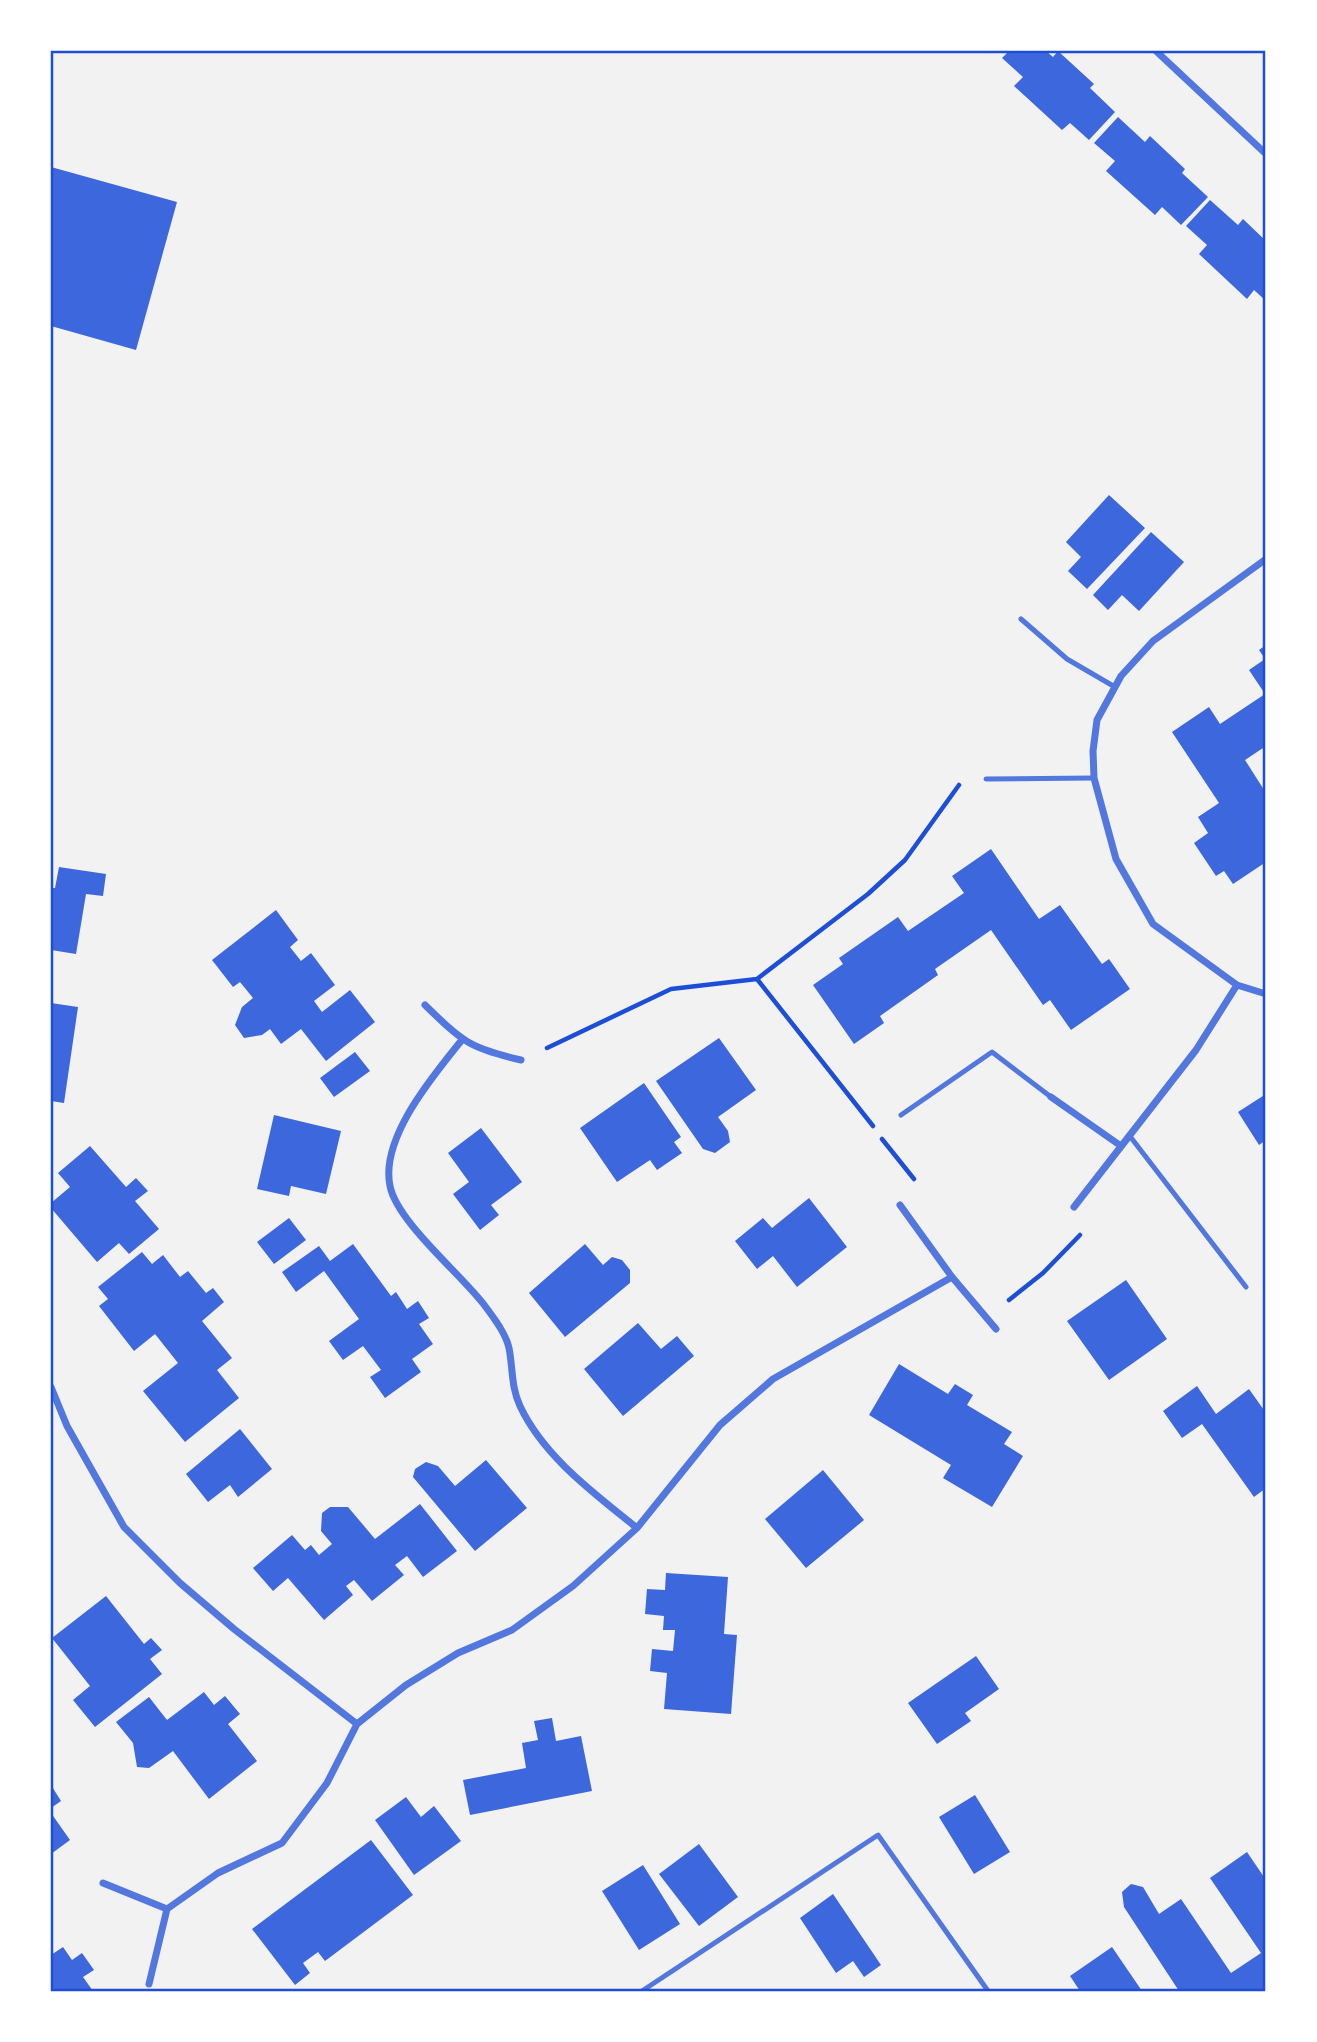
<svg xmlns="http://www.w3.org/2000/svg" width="1317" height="2042" viewBox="0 0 1317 2042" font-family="'Fira Sans Condensed',sans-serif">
<rect width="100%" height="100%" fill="#f2f2f2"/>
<path fill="#3d67dc" d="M 1009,51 L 1046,51 L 1053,57 L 1058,51 L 1094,84 L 1090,88 L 1115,112 L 1089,140 L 1070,123 L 1062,130 L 1014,86 L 1023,77 L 1002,58 Z
M 1118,117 L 1145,142 L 1150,136 L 1185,169 L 1182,173 L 1208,197 L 1181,225 L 1162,207 L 1155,215 L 1106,171 L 1115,161 L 1094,143 Z
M 51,167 L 177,202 L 136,350 L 51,326 Z
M 1210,200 L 1238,225 L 1243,219 L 1266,241 L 1266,301 L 1254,290 L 1247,299 L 1199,254 L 1207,245 L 1186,226 Z
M 1109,495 L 1145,528 L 1087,589 L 1068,571 L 1081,557 L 1066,542 Z
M 1151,532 L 1184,562 L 1139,611 L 1122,595 L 1108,610 L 1093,595 Z
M 1266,645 L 1266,746 L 1245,760 L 1266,793 L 1266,862 L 1233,884 L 1224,871 L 1216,876 L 1194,843 L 1208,833 L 1198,817 L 1219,803 L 1172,732 L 1209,707 L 1220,724 L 1265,694 L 1249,670 L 1265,659 L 1259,650 Z
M 991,849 L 1039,919 L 1060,905 L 1102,964 L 1109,959 L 1130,989 L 1071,1030 L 1050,1000 L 1043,1005 L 991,930 L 935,969 L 938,975 L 880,1016 L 884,1023 L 854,1044 L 813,985 L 843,964 L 839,958 L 898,917 L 908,931 L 964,893 L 952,876 Z
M 59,867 L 106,874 L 103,896 L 86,894 L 76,954 L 51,950 L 51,888 L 55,888 Z
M 276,910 L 298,940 L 290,947 L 301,961 L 311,953 L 335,985 L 314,1001 L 322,1012 L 350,990 L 375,1022 L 326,1061 L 301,1029 L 281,1044 L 270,1029 L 262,1035 L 244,1038 L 235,1025 L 242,1007 L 253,998 L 240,982 L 233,987 L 212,960 Z
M 51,1003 L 78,1007 L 64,1103 L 51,1101 Z
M 719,1038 L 756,1090 L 718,1117 L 728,1131 L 730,1142 L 715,1153 L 703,1149 L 656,1081 Z
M 355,1052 L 370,1071 L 334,1097 L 320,1078 Z
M 644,1083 L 681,1137 L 674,1142 L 682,1153 L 657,1170 L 650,1160 L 617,1182 L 580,1128 Z
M 1266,1094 L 1266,1140 L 1259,1145 L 1238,1112 Z
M 274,1115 L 341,1131 L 326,1194 L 291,1186 L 289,1196 L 257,1189 Z
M 481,1128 L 522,1182 L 491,1205 L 499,1215 L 480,1230 L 453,1194 L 469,1182 L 448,1153 Z
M 90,1146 L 126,1187 L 136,1178 L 148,1191 L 135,1201 L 159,1229 L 129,1254 L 119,1243 L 97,1262 L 51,1208 L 51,1203 L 70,1187 L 58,1173 Z
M 809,1198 L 847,1247 L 797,1287 L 773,1256 L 757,1269 L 735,1241 L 763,1218 L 772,1228 Z
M 289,1218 L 306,1240 L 274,1264 L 257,1242 Z
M 353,1244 L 391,1296 L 396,1292 L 407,1309 L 418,1301 L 429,1318 L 419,1324 L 433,1344 L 412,1359 L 421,1372 L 385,1398 L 370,1377 L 381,1370 L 363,1346 L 343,1360 L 329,1341 L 359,1319 L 324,1271 L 296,1292 L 282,1272 L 319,1246 L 330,1261 Z
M 585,1244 L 603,1265 L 612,1257 L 622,1260 L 630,1270 L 630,1283 L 565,1337 L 529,1293 Z
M 142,1252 L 152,1264 L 163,1255 L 180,1277 L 188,1271 L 206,1293 L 213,1288 L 224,1302 L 202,1321 L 232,1358 L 217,1370 L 239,1398 L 185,1442 L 143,1391 L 178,1363 L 155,1334 L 134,1351 L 99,1306 L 108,1299 L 98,1287 Z
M 1126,1280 L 1167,1339 L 1109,1380 L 1067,1321 Z
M 638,1323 L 661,1349 L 677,1336 L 694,1356 L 623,1416 L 584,1369 Z
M 899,1364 L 948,1394 L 955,1384 L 973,1395 L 967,1405 L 1012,1432 L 1004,1444 L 1023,1456 L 992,1507 L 943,1478 L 951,1465 L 869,1415 Z
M 1197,1386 L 1216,1414 L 1249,1389 L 1266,1413 L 1266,1488 L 1254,1497 L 1202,1424 L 1182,1438 L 1163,1411 Z
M 240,1429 L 272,1469 L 238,1497 L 230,1485 L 208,1502 L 186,1474 Z
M 486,1460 L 527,1508 L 475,1551 L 413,1477 L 415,1469 L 426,1462 L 438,1466 L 455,1486 Z
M 823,1470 L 864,1520 L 806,1568 L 765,1519 Z
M 420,1504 L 457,1551 L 423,1577 L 407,1556 L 395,1565 L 404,1575 L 372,1601 L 354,1580 L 346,1586 L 353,1595 L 324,1620 L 288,1578 L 273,1591 L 253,1568 L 292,1535 L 305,1550 L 311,1545 L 319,1555 L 332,1544 L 321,1531 L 322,1513 L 330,1507 L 348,1507 L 375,1539 Z
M 666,1573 L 728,1577 L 724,1634 L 737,1635 L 731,1714 L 664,1709 L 667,1673 L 650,1671 L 652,1649 L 673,1651 L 675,1630 L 663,1630 L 664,1616 L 645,1614 L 647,1589 L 665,1590 Z
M 106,1596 L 144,1644 L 151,1638 L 162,1650 L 150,1659 L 162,1674 L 95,1727 L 73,1700 L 90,1686 L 52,1638 Z
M 976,1656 L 999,1689 L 965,1713 L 971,1721 L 937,1744 L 908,1703 Z
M 204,1692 L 214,1705 L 225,1696 L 240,1714 L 228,1724 L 257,1761 L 209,1799 L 173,1751 L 149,1768 L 137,1767 L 133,1743 L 116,1722 L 149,1697 L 167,1720 Z
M 552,1718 L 556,1741 L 581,1736 L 592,1791 L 470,1815 L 463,1780 L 526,1768 L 522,1743 L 538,1740 L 534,1721 Z
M 51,1785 L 61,1801 L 51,1808 Z
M 975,1795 L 1010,1852 L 974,1874 L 939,1817 Z
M 406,1797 L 421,1817 L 434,1806 L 461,1841 L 414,1875 L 375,1820 Z
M 51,1813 L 70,1840 L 51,1854 Z
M 371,1840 L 413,1895 L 325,1961 L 318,1952 L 303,1963 L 310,1973 L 295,1985 L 252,1929 Z
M 699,1844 L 738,1897 L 699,1926 L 659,1874 Z
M 1247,1852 L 1266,1880 L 1266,1991 L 1179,1991 L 1124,1907 L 1122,1892 L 1131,1884 L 1143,1887 L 1159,1914 L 1181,1899 L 1231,1973 L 1261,1953 L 1210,1878 Z
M 643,1865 L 680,1924 L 639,1950 L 602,1891 Z
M 833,1894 L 881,1965 L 864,1977 L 853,1961 L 836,1973 L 800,1918 Z
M 63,1947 L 72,1960 L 82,1953 L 94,1970 L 83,1977 L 93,1991 L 51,1991 L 51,1955 Z
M 1112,1947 L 1142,1991 L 1080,1991 L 1070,1976 Z"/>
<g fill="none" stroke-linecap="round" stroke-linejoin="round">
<path stroke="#1d4ed8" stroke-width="4.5" d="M 757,979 L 868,894 L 905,860 L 959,785
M 547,1048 L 671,989 L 757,979 L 873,1126
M 882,1139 L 914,1179
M 1009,1300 L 1043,1273 L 1080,1235"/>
<path stroke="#5277de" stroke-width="5" d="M 1021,619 L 1067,659 L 1115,687
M 986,779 L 1094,778
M 901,1115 L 992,1052 L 1051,1097
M 1129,1135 L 1246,1287
M 642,1991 L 878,1835 L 988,1991"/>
<path stroke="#5277de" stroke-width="7" d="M 1156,51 L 1266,154
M 1266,559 L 1153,641 L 1121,676 L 1097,720 L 1093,751 L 1094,778 L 1116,859 L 1153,924 L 1237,985 L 1266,994
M 425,1005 C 463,1042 469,1048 521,1060
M 461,1041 C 433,1076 380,1138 390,1186 C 397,1222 462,1275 485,1306 C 494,1318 506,1334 509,1348 C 513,1368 511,1387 520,1406 C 544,1457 594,1493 637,1528
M 1051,1097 L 1121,1146
M 900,1205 L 952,1277 L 996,1329
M 1074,1207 L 1196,1050 L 1237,985
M 51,1387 L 67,1426 L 124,1527 L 180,1583 L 234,1629 L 357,1724
M 103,1883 L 167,1909 L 149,1984
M 167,1909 L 218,1873 L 282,1843 L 327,1783 L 357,1724 L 406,1685 L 458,1653 L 512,1630 L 573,1586 L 637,1528 L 720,1425 L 773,1379 L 952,1277"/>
</g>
<rect width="1317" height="2042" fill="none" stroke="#ffffff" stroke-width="105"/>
<rect x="52" y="52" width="1212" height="1938" fill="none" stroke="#1d4ed8" stroke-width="2.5"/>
</svg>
